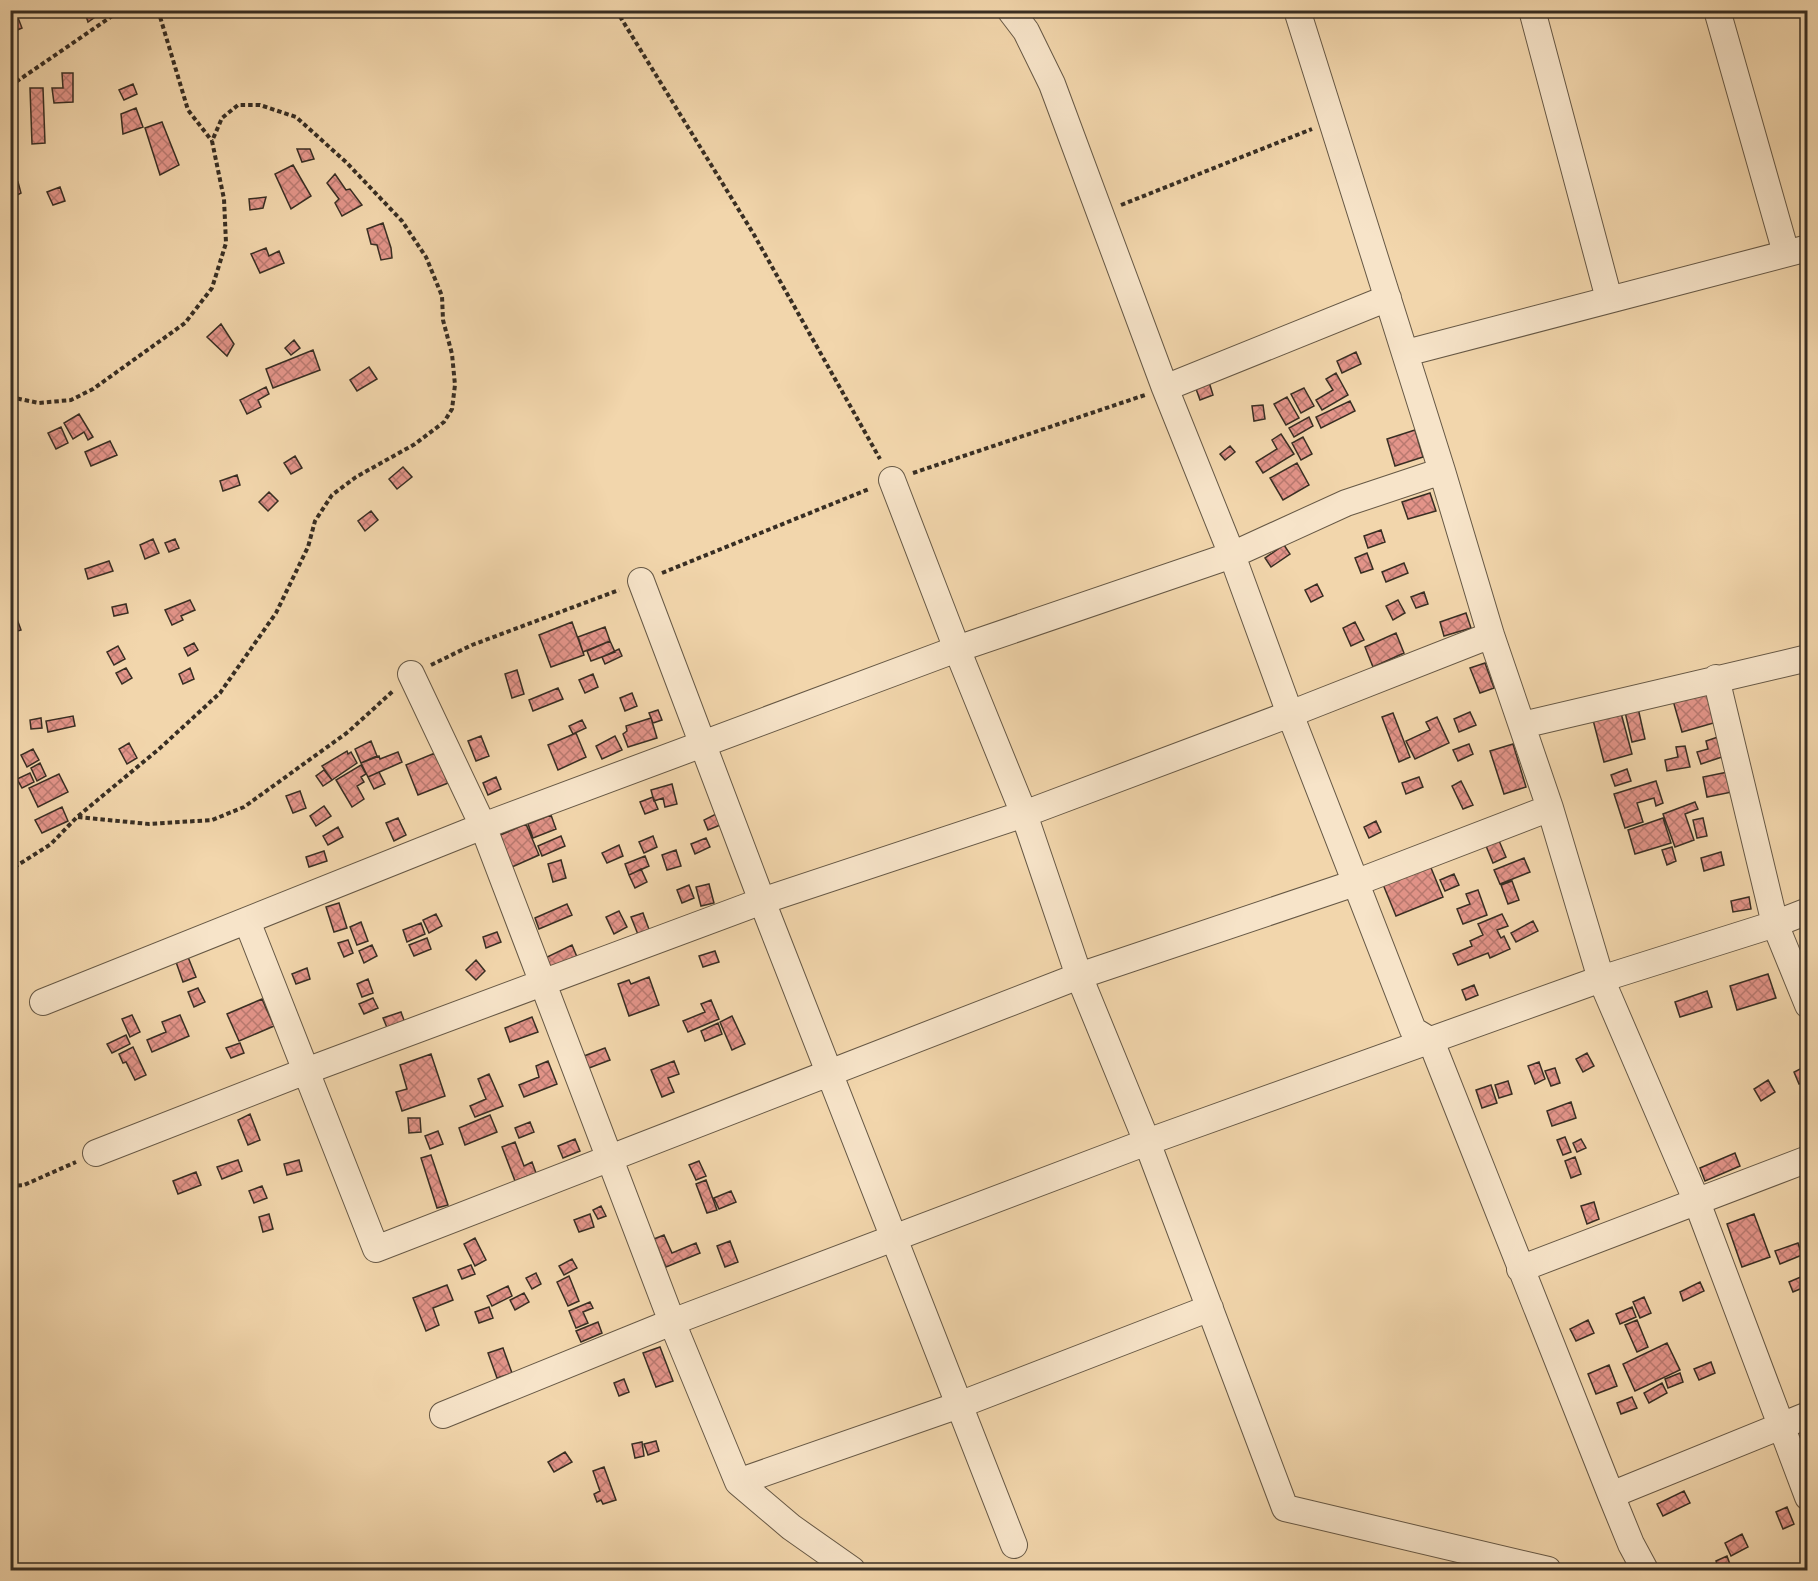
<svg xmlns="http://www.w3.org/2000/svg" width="1818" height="1581" viewBox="0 0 1818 1581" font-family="'Gentium Book Plus',serif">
<defs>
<pattern id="building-cross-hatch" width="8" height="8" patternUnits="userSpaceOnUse" patternTransform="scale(1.5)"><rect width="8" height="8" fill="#e39489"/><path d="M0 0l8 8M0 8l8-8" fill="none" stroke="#b97970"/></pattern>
</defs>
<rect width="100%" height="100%" fill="#f2d6ac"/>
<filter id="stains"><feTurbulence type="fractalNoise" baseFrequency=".00333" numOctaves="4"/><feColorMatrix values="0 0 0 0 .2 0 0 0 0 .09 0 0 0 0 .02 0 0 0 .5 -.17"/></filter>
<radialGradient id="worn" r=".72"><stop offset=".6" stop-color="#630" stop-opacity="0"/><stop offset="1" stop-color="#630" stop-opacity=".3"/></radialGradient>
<path fill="url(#building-cross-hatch)" stroke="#382e23" stroke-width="1.5" d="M 10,10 L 15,10 L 22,28 L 10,33 Z
M 84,10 L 96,10 L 98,15 L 88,22 Z
M 62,73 L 73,73 L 73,102 L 54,103 L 52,88 L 63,88 Z
M 133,84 L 137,94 L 124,100 L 119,90 Z
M 30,88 L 43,88 L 45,143 L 32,144 Z
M 136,108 L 143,127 L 123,134 L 121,114 Z
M 162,122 L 179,165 L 160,175 L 145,128 Z
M 297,149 L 310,149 L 314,159 L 302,162 Z
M 293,165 L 311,196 L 291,209 L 275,174 Z
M 335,174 L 346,190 L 350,189 L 362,205 L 342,216 L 335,203 L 339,199 L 327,183 Z
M 18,182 L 21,193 L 11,198 L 10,184 Z
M 60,187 L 65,201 L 53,205 L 47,192 Z
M 266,197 L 263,208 L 250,210 L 249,199 Z
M 383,223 L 391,248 L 392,258 L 381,260 L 377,245 L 371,244 L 367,229 Z
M 266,248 L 269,256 L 279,251 L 284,263 L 260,273 L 251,254 Z
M 221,324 L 234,344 L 227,356 L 207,337 Z
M 294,340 L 300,348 L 291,355 L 285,348 Z
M 313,350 L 320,370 L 273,388 L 266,369 Z
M 1356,352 L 1361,364 L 1342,373 L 1337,361 Z
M 369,367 L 377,379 L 357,391 L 350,380 Z
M 1336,373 L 1348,395 L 1322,410 L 1316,400 L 1333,390 L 1326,379 Z
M 1209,382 L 1213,395 L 1200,400 L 1195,386 Z
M 266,387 L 269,394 L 258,400 L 261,407 L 247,414 L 240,400 Z
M 1304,388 L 1314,406 L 1301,413 L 1291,394 Z
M 1287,397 L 1299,418 L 1286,425 L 1274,404 Z
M 1350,401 L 1355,411 L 1321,428 L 1316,417 Z
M 1263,405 L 1265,419 L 1254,421 L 1252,406 Z
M 79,414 L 93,437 L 88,440 L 84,432 L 73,439 L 64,423 Z
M 1309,417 L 1313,426 L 1294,437 L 1289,428 Z
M 61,427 L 68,443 L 56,449 L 48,433 Z
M 1415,430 L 1423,457 L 1395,466 L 1387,439 Z
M 1281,434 L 1294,454 L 1263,473 L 1256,462 L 1277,449 L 1272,440 Z
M 1303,437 L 1312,454 L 1301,460 L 1292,443 Z
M 110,441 L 117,455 L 91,466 L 85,452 Z
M 1230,446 L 1235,452 L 1225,460 L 1220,454 Z
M 295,456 L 302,468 L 291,474 L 284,463 Z
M 1297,463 L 1309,485 L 1283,500 L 1270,478 Z
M 403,467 L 412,477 L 397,489 L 389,479 Z
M 237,475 L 240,485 L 223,491 L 220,481 Z
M 269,492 L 278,501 L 268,511 L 259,502 Z
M 1430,493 L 1436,511 L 1408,519 L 1402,502 Z
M 371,511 L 378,520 L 365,531 L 358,521 Z
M 1381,530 L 1385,542 L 1368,548 L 1364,536 Z
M 153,539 L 159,553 L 145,559 L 140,545 Z
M 175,539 L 179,548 L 169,552 L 165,543 Z
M 1284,545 L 1290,554 L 1271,567 L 1265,558 Z
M 1367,553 L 1373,569 L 1361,573 L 1355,558 Z
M 109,561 L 113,571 L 88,579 L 85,569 Z
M 1404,563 L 1408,573 L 1386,582 L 1382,572 Z
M 1317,584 L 1323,596 L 1311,602 L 1305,590 Z
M 1424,592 L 1428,604 L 1416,608 L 1411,597 Z
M 190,600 L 195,610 L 181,616 L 183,620 L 172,625 L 165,610 Z
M 1398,600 L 1405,613 L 1393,620 L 1386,606 Z
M 126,604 L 128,613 L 114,616 L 112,607 Z
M 1466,613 L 1471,628 L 1444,636 L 1440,622 Z
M 17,619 L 21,630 L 10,633 L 10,621 Z
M 572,622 L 584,655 L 551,667 L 539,635 Z
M 1355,622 L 1364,640 L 1351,646 L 1343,628 Z
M 605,627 L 610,641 L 583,652 L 578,637 Z
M 1396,633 L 1404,653 L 1373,667 L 1365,647 Z
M 610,641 L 615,652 L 591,661 L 587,651 Z
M 194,643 L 198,650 L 188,656 L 184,648 Z
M 118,646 L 125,659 L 114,665 L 107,652 Z
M 619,649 L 622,656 L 605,664 L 602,657 Z
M 1485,663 L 1494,688 L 1480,693 L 1470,668 Z
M 126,668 L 132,678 L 122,684 L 116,673 Z
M 190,668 L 194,679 L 183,684 L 179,674 Z
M 517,670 L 524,694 L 512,698 L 505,674 Z
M 593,674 L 598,687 L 585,693 L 579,680 Z
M 1707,687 L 1717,722 L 1682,732 L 1672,697 Z
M 558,688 L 563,699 L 533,711 L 529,700 Z
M 632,693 L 637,706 L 625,711 L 620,698 Z
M 1638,708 L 1645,739 L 1632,742 L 1625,712 Z
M 658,710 L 662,720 L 653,723 L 649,713 Z
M 1470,712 L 1476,725 L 1459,732 L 1454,719 Z
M 1393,713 L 1410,757 L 1399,762 L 1382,717 Z
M 1621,713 L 1632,754 L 1604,762 L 1593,720 Z
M 73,716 L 75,726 L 48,732 L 46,721 Z
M 1437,717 L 1449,743 L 1415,759 L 1406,741 L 1430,730 L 1426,722 Z
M 41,718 L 42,728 L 31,729 L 30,720 Z
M 651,718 L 657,738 L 628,747 L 623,734 L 627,731 L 626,726 Z
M 582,720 L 586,728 L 573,734 L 569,726 Z
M 576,733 L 586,757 L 558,770 L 548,745 Z
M 481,736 L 489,756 L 476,761 L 468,741 Z
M 615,736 L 622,750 L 602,759 L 596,746 Z
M 1718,737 L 1725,756 L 1701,764 L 1697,752 L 1708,749 L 1706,741 Z
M 371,741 L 377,756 L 361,763 L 355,749 Z
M 129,743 L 137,758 L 127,764 L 119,749 Z
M 1469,744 L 1473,754 L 1458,761 L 1453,750 Z
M 1513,744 L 1526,787 L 1504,794 L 1490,751 Z
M 1685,746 L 1690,767 L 1667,771 L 1665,760 L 1678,757 L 1676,747 Z
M 33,749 L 39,760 L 27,767 L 21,755 Z
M 347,751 L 348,754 L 351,752 L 357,763 L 332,780 L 322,766 Z
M 398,752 L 402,762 L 368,777 L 361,763 L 379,756 L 380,759 Z
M 435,753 L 448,783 L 418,795 L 406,765 Z
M 40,763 L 46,776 L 37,781 L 31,768 Z
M 361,765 L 366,774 L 361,777 L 364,782 L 357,786 L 364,799 L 352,807 L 336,780 Z
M 1627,769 L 1631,781 L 1615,786 L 1611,775 Z
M 324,770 L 332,780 L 323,786 L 316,776 Z
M 379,772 L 385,784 L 374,789 L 368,777 Z
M 1728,772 L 1732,792 L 1707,797 L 1703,777 Z
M 30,773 L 34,782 L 22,788 L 17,779 Z
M 59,774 L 68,792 L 38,807 L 29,788 Z
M 496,777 L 501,789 L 488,795 L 483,783 Z
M 1419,777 L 1423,787 L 1406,794 L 1402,783 Z
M 1461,781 L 1473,805 L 1463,809 L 1452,786 Z
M 1656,781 L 1663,803 L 1656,806 L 1654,798 L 1637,803 L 1643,822 L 1625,828 L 1614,794 Z
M 672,784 L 677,804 L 665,807 L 663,798 L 654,801 L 651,790 Z
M 300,791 L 306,808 L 293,813 L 286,796 Z
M 653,797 L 658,809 L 645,814 L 640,802 Z
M 1695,802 L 1698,809 L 1685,814 L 1694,840 L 1675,847 L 1663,814 Z
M 324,806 L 331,816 L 316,826 L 310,816 Z
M 62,807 L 68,821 L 42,833 L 35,820 Z
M 720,812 L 725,823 L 708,830 L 704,820 Z
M 551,815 L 556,829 L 533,838 L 528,824 Z
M 398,818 L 406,835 L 394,841 L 386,823 Z
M 1663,818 L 1671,843 L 1635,854 L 1628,830 Z
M 1703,818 L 1707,836 L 1697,838 L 1693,820 Z
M 1376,821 L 1381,832 L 1369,838 L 1364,827 Z
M 526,824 L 539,855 L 512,867 L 498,836 Z
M 338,827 L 343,837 L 328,845 L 323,836 Z
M 561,836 L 565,846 L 542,856 L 538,846 Z
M 653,836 L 657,847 L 644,853 L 639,842 Z
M 1497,836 L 1506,857 L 1493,863 L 1484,841 Z
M 706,838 L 710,847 L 695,854 L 691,844 Z
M 619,845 L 623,856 L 607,863 L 602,853 Z
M 1672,847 L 1676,861 L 1667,865 L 1662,850 Z
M 676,850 L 681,866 L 667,870 L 662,855 Z
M 324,851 L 327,861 L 309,867 L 306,857 Z
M 1721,852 L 1724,865 L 1704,871 L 1701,858 Z
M 645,856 L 649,866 L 629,875 L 625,864 Z
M 1524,858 L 1530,872 L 1500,884 L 1494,870 Z
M 561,860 L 566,878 L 553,882 L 548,864 Z
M 1429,863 L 1443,897 L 1396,916 L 1382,882 Z
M 641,869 L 647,882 L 635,888 L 629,875 Z
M 1454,874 L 1459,885 L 1445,891 L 1440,880 Z
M 1512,881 L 1519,900 L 1508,904 L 1501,885 Z
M 709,884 L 714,903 L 701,906 L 696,887 Z
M 689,885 L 694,898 L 682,903 L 677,890 Z
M 1478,890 L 1487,915 L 1463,924 L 1457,909 L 1470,904 L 1466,894 Z
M 1749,897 L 1751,909 L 1733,912 L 1731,901 Z
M 339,903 L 347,928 L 334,932 L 326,907 Z
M 567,904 L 572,915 L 539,929 L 535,918 Z
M 619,911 L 627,927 L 614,934 L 606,917 Z
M 643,913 L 650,932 L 639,937 L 631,917 Z
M 436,914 L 442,926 L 429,933 L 423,920 Z
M 1502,914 L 1508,926 L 1497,930 L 1501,938 L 1504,936 L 1510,949 L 1490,958 L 1488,953 L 1458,965 L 1453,954 L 1472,946 L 1470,941 L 1483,935 L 1478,924 Z
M 1533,921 L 1538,931 L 1516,942 L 1511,933 Z
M 361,922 L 368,941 L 357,945 L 350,927 Z
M 421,923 L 425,934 L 407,942 L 403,930 Z
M 497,932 L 501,942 L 486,948 L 483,937 Z
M 427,938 L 431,949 L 414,956 L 409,945 Z
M 348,940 L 353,953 L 344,957 L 338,943 Z
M 372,945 L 377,956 L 364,963 L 359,951 Z
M 572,945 L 577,957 L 550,970 L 545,958 Z
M 715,951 L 719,962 L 703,967 L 699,956 Z
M 188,957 L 196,977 L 183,982 L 176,962 Z
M 476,960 L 485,971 L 476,980 L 466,970 Z
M 307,968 L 310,979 L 296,984 L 292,974 Z
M 1768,974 L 1776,998 L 1737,1010 L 1730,986 Z
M 649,977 L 659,1005 L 629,1016 L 618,984 L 629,980 L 631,984 Z
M 368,979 L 373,993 L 362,997 L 357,984 Z
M 1474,985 L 1478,995 L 1466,1000 L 1462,990 Z
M 198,988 L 205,1002 L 194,1007 L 188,992 Z
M 1707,991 L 1712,1007 L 1680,1017 L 1675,1002 Z
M 373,998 L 378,1008 L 364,1014 L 359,1004 Z
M 262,999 L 274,1026 L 239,1041 L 227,1014 Z
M 711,1000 L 719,1019 L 688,1032 L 683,1021 L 705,1012 L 701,1004 Z
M 401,1012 L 405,1023 L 388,1030 L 383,1018 Z
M 132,1015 L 140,1032 L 130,1037 L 122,1019 Z
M 180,1015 L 189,1036 L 152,1052 L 147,1040 L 166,1032 L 162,1022 Z
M 732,1016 L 745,1044 L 732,1050 L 720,1022 Z
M 532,1017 L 538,1032 L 510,1042 L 505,1028 Z
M 718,1023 L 722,1034 L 705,1041 L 701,1031 Z
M 126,1035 L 130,1044 L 112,1053 L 107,1044 Z
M 240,1043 L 244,1053 L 231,1058 L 226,1048 Z
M 133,1047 L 146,1075 L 135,1080 L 126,1062 L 123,1063 L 119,1054 Z
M 605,1048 L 610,1060 L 589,1068 L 584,1056 Z
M 1587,1053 L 1594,1066 L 1583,1072 L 1576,1059 Z
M 431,1054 L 445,1096 L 402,1111 L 396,1092 L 407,1089 L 400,1065 Z
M 548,1061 L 557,1084 L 524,1097 L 519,1085 L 539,1077 L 536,1066 Z
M 674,1061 L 679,1074 L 668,1078 L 674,1092 L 662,1097 L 651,1070 Z
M 1539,1062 L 1545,1079 L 1535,1084 L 1528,1066 Z
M 1804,1067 L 1808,1080 L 1799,1084 L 1794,1072 Z
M 1555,1068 L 1560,1083 L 1551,1086 L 1545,1071 Z
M 489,1074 L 503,1106 L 475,1117 L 470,1106 L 486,1099 L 478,1079 Z
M 1768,1080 L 1775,1092 L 1761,1101 L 1754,1089 Z
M 1508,1081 L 1512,1094 L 1499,1098 L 1495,1085 Z
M 1491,1085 L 1497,1103 L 1482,1108 L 1476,1090 Z
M 1571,1102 L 1576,1118 L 1552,1126 L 1547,1111 Z
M 250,1114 L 260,1140 L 248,1145 L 238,1120 Z
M 490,1115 L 497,1132 L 465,1145 L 459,1128 Z
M 408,1118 L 420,1118 L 421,1132 L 409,1133 Z
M 530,1122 L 534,1132 L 519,1138 L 515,1128 Z
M 438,1131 L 443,1144 L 430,1149 L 425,1136 Z
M 1565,1137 L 1571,1152 L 1563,1155 L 1557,1140 Z
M 575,1139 L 580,1151 L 563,1158 L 558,1146 Z
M 1581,1139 L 1586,1148 L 1577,1152 L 1573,1143 Z
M 515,1142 L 524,1166 L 532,1162 L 536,1173 L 515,1181 L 502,1147 Z
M 1735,1153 L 1740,1166 L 1705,1181 L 1700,1168 Z
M 431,1155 L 448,1205 L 437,1208 L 421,1158 Z
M 1575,1157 L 1581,1174 L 1571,1178 L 1565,1161 Z
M 238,1160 L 242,1171 L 222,1179 L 217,1167 Z
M 299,1160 L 302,1171 L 287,1175 L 284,1164 Z
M 699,1161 L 706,1176 L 696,1180 L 689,1165 Z
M 196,1172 L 201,1185 L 178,1194 L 173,1181 Z
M 706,1180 L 717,1210 L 707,1213 L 696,1184 Z
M 262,1186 L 267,1198 L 254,1203 L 249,1191 Z
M 731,1191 L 736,1202 L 719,1209 L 714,1198 Z
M 1594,1202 L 1599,1219 L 1587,1224 L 1581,1206 Z
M 601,1206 L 606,1216 L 598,1219 L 593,1210 Z
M 269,1214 L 273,1229 L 263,1232 L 259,1217 Z
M 590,1214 L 594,1227 L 579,1232 L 574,1220 Z
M 1754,1214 L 1770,1257 L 1742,1267 L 1727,1224 Z
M 664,1235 L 672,1253 L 696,1243 L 700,1253 L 666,1267 L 654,1239 Z
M 475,1238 L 486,1260 L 475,1266 L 464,1244 Z
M 730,1241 L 738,1262 L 725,1267 L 717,1246 Z
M 1798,1243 L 1802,1255 L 1780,1264 L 1775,1251 Z
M 572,1259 L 577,1268 L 564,1275 L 559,1266 Z
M 471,1265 L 475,1274 L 462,1279 L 458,1270 Z
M 536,1273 L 541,1284 L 532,1289 L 526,1278 Z
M 569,1276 L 579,1301 L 568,1306 L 557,1282 Z
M 1803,1276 L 1807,1286 L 1793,1292 L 1789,1282 Z
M 1700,1282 L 1704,1291 L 1683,1301 L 1680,1292 Z
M 447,1285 L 453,1300 L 433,1308 L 439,1325 L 426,1331 L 413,1298 Z
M 508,1286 L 512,1296 L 492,1306 L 487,1296 Z
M 524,1293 L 529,1302 L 515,1310 L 510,1300 Z
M 1644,1297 L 1651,1313 L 1640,1318 L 1633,1302 Z
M 590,1302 L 593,1308 L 583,1312 L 588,1323 L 576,1328 L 569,1311 Z
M 489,1307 L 493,1318 L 479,1323 L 475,1312 Z
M 1632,1307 L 1636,1317 L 1620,1324 L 1616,1314 Z
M 1588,1320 L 1594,1333 L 1576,1341 L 1570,1329 Z
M 1637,1320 L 1648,1347 L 1637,1352 L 1625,1325 Z
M 598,1322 L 602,1333 L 581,1342 L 576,1331 Z
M 1667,1343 L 1680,1370 L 1635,1391 L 1623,1364 Z
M 660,1347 L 673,1381 L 656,1387 L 643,1353 Z
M 503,1348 L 512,1373 L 497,1378 L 488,1353 Z
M 1711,1362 L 1715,1373 L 1699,1380 L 1694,1369 Z
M 1609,1365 L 1617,1386 L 1596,1394 L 1588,1374 Z
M 1680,1373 L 1683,1382 L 1668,1388 L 1665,1379 Z
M 624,1379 L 629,1392 L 619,1396 L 614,1383 Z
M 1662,1383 L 1667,1393 L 1649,1403 L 1644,1393 Z
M 1632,1397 L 1637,1408 L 1621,1414 L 1617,1403 Z
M 656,1441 L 659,1451 L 648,1455 L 644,1444 Z
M 642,1442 L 644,1456 L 635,1458 L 632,1444 Z
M 565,1452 L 572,1462 L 554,1472 L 548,1462 Z
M 604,1467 L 616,1500 L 603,1504 L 601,1500 L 597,1502 L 594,1494 L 600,1491 L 593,1471 Z
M 1684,1491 L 1690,1503 L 1663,1516 L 1657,1504 Z
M 1787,1507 L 1794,1524 L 1783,1529 L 1776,1512 Z
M 1742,1534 L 1748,1547 L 1731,1556 L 1725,1543 Z
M 1727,1556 L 1732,1570 L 1719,1570 L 1716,1561 Z"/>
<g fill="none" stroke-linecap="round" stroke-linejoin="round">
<g stroke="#665845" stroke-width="28">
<path id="street" d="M 1010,10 L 1026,31 L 1052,84 L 1165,388 L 1232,555 L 1290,714 L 1413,1030 L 1431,1041 L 1611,1495 L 1631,1544 L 1645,1570
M 1297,10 L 1442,471 L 1491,635 L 1550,808 L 1601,979 L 1697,1202 L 1808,1497
M 1532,10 L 1609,299
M 1717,10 L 1786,253
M 1406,353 L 1808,248
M 1165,388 L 1388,298
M 892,480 L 957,649 L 1024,814 L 1079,976 L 1147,1142 L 1285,1508 L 1548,1570
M 641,581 L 762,901 L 1014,1545
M 411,674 L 483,826 L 672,1322 L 738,1482 L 791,1527 L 852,1570
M 1716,678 L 1775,924 L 1808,1005
M 1522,725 L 1808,658
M 247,921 L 376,1249 L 1079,976 L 1355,883 L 1550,808
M 43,1002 L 483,826 L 957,649 L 1232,555 L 1346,503 L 1442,471
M 96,1153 L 306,1071 L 762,901 L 1024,814 L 1290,714 L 1491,635
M 1520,1269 L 1808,1159
M 443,1415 L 672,1322 L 1147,1142 L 1601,979 L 1775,924 L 1808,911
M 738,1482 L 959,1405 L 1210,1308
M 1611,1495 L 1808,1415"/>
</g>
<path stroke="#382e23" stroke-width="4" stroke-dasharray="4.5 3" stroke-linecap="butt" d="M 158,10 L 188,110 L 212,141
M 616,10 L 753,233 L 880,459
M 10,86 L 121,10
M 1121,205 L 1312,129
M 10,397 L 39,403 L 71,400 L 93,389 L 185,323 L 212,288 L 226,243 L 224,199 L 212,141 L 222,118 L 238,105 L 260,105 L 296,117 L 346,162 L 402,221 L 426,257 L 442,296 L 443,320 L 452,354 L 455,385 L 452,409 L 444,422 L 415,444 L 356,477 L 332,495 L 315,521 L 308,547 L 276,613 L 220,693 L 159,749 L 77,817 L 51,844 L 10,870
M 913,473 L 1145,395
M 662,573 L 869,489
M 431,665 L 472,645 L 619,590
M 78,817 L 149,824 L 212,820 L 244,807 L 348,732 L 393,691
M 10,1186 L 24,1185 L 76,1162"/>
<use href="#street" stroke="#f7e4c9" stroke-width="26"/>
</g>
<rect width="1818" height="1581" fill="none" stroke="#f2d6ac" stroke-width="36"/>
<rect x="12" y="12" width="1794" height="1557" fill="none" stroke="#382e23" stroke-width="3"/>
<rect x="18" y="18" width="1782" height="1545" fill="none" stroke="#382e23" stroke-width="1.5"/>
<rect width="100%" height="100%" filter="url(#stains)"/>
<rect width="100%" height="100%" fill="url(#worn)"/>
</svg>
